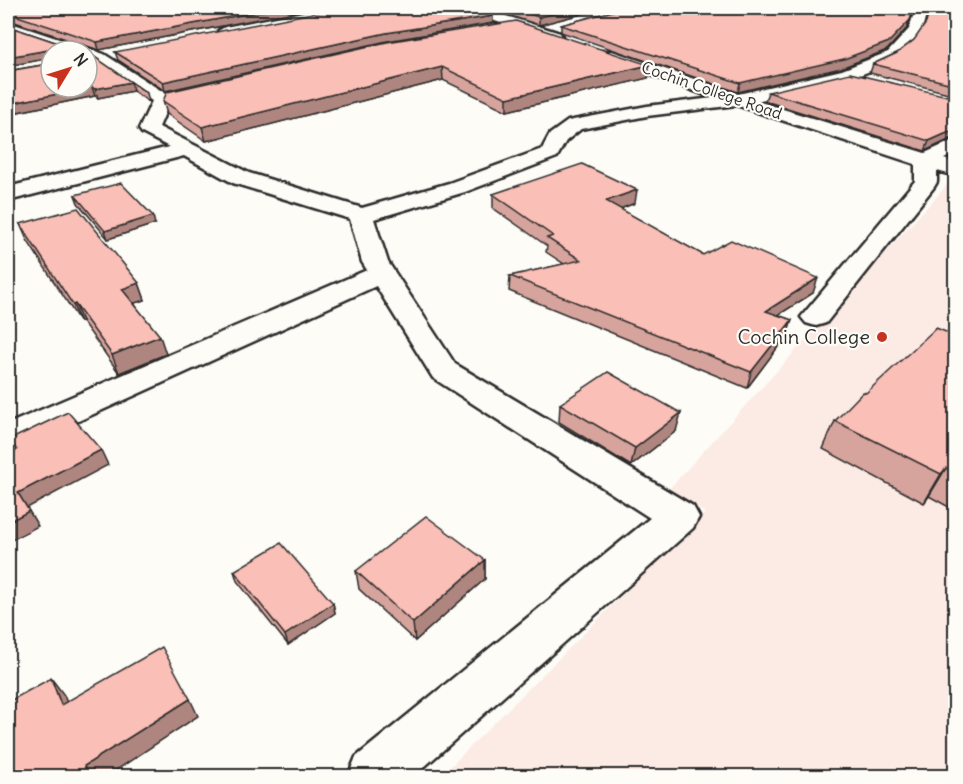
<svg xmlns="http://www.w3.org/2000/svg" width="963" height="784" viewBox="0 0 963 784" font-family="Delius,sans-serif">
<rect width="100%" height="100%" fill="#fdfcf7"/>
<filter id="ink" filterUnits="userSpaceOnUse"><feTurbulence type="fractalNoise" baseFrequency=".0167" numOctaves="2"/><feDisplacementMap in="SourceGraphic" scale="12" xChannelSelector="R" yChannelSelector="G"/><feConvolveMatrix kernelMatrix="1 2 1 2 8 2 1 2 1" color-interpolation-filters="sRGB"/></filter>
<g filter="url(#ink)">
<path fill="#fceae4" d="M 949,183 L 955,185 L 955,776 L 441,776 L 705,513 L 669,489 Z"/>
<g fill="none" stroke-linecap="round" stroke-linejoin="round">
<g stroke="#2b2b2b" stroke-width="5">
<path id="minor" d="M 324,8 L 347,8 L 341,12 L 225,35 L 218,31 L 225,27 Z
M 463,8 L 481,8 L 560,33 L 562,36 L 560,39 L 550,39 L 464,11 Z
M 926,8 L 941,8 L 925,18 C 914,76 805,89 757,101 L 925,153 L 956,139 L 956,153 L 944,159 L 956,163 L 956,176 L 937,171 L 937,182 L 934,187 L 826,323 L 816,326 L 806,323 L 801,317 L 915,181 L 915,164 L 736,105 L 647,116 L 581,129 L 566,141 L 557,157 L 465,192 L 374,219 L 388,262 L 455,364 L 693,506 L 699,517 L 693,528 L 414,776 L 348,776 L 356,757 L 650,518 L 433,378 L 376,286 L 21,447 L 8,450 L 8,424 L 367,270 L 362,262 L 350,219 L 233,183 L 184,156 L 8,201 L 8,187 L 169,147 L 142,133 L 139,129 L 152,101 L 87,58 L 87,51 L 67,51 L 8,30 L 8,22 L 104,54 L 168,95 L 171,99 L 159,127 L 249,173 L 362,208 L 449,183 L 542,149 L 550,134 L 568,121 L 647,106 L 713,98 L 602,57 L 599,54 L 602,51 L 612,51 L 738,94 L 842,70 L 888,52 L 909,29 L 914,13 Z"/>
</g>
<use href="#minor" fill="#fdfcf7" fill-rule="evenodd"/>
</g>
<path fill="#d7a49d" stroke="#2b2b2b" stroke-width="1.5" d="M 8,8 L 315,8 L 99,50 L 9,20 L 8,21 Z
M 486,8 L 605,8 L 539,25 Z
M 624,8 L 922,8 L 913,11 L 907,28 L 887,50 L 841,68 L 738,92 L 561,32 L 561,25 Z
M 956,8 L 956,95 L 870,73 L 873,64 L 897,53 Z
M 493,23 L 387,41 L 165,91 L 118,60 L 115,52 Z
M 8,26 L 64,45 L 82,45 L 84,51 L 51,51 L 51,87 L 93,56 L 147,93 L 149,102 L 133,91 L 98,98 L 95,96 L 8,114 L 8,71 L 48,64 L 49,58 L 8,66 Z
M 387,42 L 649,65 L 648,78 L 507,111 L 443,80 L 206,141 L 167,114 L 163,101 Z
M 768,92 L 956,98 L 956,137 L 925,151 L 765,101 Z
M 493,194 L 635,203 L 620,209 L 703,255 L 813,293 L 778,315 L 792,320 L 787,335 L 747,388 L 509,291 L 510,276 L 564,264 L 546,252 L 547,246 L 493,208 Z
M 75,195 L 155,224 L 108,239 L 78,203 Z
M 20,224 L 139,283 L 145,300 L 134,303 L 166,354 L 119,373 L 82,321 L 80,322 L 27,240 Z
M 956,336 L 956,511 L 929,496 L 924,503 L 823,449 L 835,421 L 866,393 Z
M 560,404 L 676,431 L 631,466 L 559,422 Z
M 485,560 L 485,579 L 415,641 L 359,589 L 356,571 Z
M 234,571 L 333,603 L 335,613 L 288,645 L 237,581 Z"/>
<path fill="#af867f" stroke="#2b2b2b" stroke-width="1.5" d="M 277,8 L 315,8 L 99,50 L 97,42 Z
M 578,8 L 605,8 L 539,25 L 539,17 Z
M 914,8 L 922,8 L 913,11 L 907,28 L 887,50 L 841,68 L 738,92 L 740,83 Z
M 493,16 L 493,23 L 387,41 L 165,91 L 163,82 L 386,33 Z
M 48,50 L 51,58 L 8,66 L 8,57 Z
M 649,65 L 648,78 L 507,111 L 507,98 Z
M 442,67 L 443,80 L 206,141 L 202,127 Z
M 131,82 L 133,91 L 98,98 L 95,89 Z
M 92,87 L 95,96 L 8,114 L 8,104 Z
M 956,129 L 955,137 L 925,151 L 929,141 Z
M 637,190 L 635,203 L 605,215 L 606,201 Z
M 153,216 L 155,224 L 108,239 L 105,231 Z
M 818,278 L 813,293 L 761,326 L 766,311 Z
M 139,283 L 145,300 L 128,305 L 122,289 Z
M 75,304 L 82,321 L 80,322 L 73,305 Z
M 792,320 L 787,335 L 747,388 L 751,372 Z
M 160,336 L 166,354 L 119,373 L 112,355 Z
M 681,413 L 676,431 L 631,466 L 635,448 Z
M 101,450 L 108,465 L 27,508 L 18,493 Z
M 946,468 L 929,496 L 924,503 L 941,474 Z
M 29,511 L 38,526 L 8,542 L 8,522 Z
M 485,560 L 485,579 L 415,641 L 413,623 Z
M 333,603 L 335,613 L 288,645 L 285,635 Z
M 51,678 L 64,695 L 74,722 L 61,705 Z
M 190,699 L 198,716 L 106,777 L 88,777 L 84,766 Z"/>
<path fill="#fabfb6" stroke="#2b2b2b" stroke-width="1.5" d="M 8,8 L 277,8 L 97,42 L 8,13 Z
M 338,8 L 468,8 L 493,16 L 386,33 L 163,82 L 115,52 Z
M 508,8 L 578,8 L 539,17 Z
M 624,8 L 914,8 L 910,20 L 889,42 L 844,59 L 740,83 L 561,25 Z
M 939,8 L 956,8 L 956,85 L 873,64 L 897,53 L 914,40 L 926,23 L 929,12 Z
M 516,21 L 649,65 L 507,98 L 442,67 L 202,127 L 163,101 L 167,92 L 387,42 Z
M 8,26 L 64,45 L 82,45 L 82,51 L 51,51 L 51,87 L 87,87 L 87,57 L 93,56 L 147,93 L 131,82 L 95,89 L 92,87 L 8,104 L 8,71 L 48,64 L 50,52 L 48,50 L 8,57 Z
M 850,73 L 956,98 L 956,129 L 929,141 L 768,92 Z
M 582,164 L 637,190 L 606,201 L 703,255 L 731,240 L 818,278 L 766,311 L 792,320 L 751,372 L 510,276 L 581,260 L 547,238 L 553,236 L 493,194 Z
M 121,183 L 153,216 L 105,231 L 75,195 Z
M 78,208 L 139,283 L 122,289 L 160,336 L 112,355 L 75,304 L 73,305 L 20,224 Z
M 936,328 L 956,336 L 956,473 L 946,468 L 941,474 L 835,421 L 863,392 L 866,393 Z
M 608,372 L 681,413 L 635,448 L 560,404 Z
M 68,412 L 101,450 L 18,493 L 29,511 L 8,522 L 8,455 L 17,450 L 9,440 Z
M 426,516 L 485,560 L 413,623 L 356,571 Z
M 281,543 L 333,603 L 285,635 L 234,571 Z
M 162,647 L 190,699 L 84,766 L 88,777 L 8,777 L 8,702 L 51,678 L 61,705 Z"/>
</g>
<circle fill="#c8321e" stroke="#fdfcf7" stroke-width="2" cx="882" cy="337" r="6"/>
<g text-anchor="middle" stroke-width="4.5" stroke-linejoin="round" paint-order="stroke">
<g font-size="16" fill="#2b2b2b" stroke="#fdfcf7">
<text transform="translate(712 90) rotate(19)" y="6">Cochin College Road</text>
</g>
<g font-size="20" fill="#2b2b2b" stroke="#fdfcf7" text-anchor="end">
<text x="870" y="344">Cochin College</text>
</g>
</g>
<rect width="963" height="784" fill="none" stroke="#fdfcf7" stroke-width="30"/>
<rect x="15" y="15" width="933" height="754" fill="none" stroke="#2b2b2b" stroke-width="2" filter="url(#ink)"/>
<g transform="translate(69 69) rotate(52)"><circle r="28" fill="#fdfcf7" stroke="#a9a8a5" stroke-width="1.5"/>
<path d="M0-4.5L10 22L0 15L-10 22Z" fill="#c8321e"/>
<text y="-9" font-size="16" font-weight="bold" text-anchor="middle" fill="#2b2b2b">N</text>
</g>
</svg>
